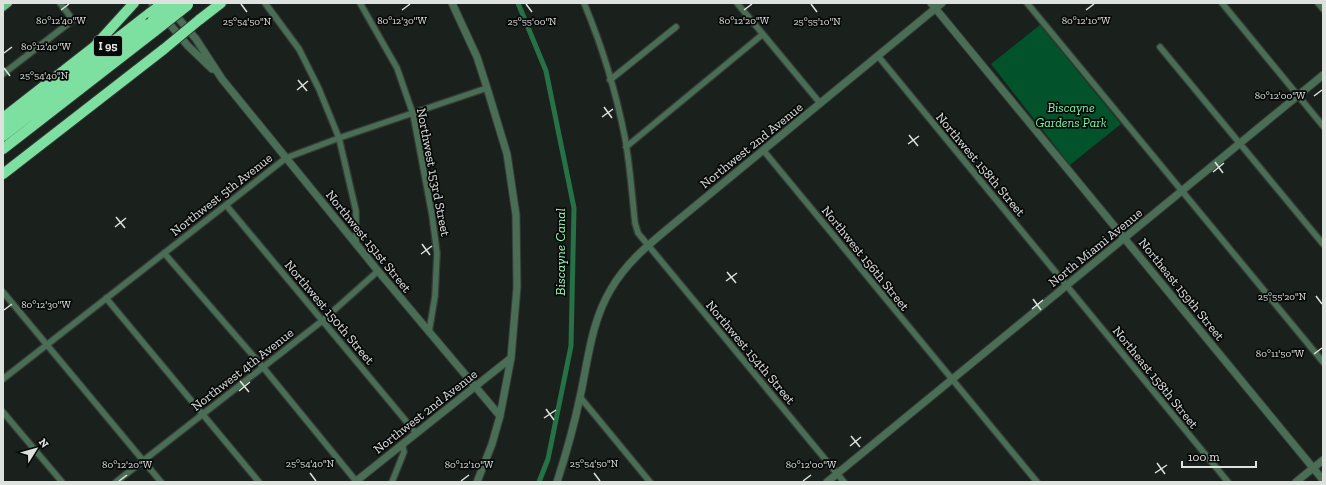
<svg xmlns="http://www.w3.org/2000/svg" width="1326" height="485" viewBox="0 0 1326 485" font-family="'Zilla Slab',serif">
<rect width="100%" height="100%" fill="#1a211c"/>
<path fill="#02532b" d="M 1040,25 L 1121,124 L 1070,165 L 991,64 Z"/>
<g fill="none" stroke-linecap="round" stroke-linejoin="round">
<path stroke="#267246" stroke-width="5" d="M 518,3 L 546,71 L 574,208 L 571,346 L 548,459 L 539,482"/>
<g stroke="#353c37" stroke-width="8">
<path id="minor" d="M 265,3 L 299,49 L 319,89 L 339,138 L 356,211 L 356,244
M 360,3 L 397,68 L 413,114 L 432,215 L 437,253 L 435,296 L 429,332
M 584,3 C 602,46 616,92 625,138 C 630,166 632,194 635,223 L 638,233 L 844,482
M 737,3 L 820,103
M 1027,3 L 1323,362
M 1222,3 L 1323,126
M 1318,3 L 1323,9
M 1160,47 L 1323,244
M 878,56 L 1228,482
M 3,74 L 73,20 L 60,3
M 610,80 L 676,27
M 626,147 L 763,34
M 763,150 L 1037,482
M 226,205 L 416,433
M 164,253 L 262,366 L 356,481
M 3,292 L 161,482
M 106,298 L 259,482
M 3,379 L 286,158 L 339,138 L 487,88
M 580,397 L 650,482
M 3,412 L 62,482
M 116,482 L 322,321 L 378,271
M 392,482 L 404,452 L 402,444"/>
</g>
<g stroke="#353c37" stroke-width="9">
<path id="tertiary" d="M 152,3 L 188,46 L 212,69
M 452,3 L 477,57 L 487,88 L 507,154 L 516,215 L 517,287 L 511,358 L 500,416 L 492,444 L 477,482
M 931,3 L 1323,480
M 173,12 L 196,39 L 222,79 L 378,271 L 500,416
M 355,482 L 511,358
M 557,482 C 566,454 574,426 580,397 C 588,361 591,322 611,289 C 626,263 648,245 671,226 L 942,3
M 827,482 L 1323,75
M 1296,482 L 1323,460"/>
</g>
<g stroke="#353c37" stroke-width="10">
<path id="primary" d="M 3,7 L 8,3"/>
</g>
<g stroke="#353c37" stroke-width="12">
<path id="motorway" d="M 199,20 L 221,3
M 3,118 L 94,47 L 134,3
M 3,127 L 150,13
M 3,136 L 149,24
M 3,149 L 155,31
M 3,174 L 164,49"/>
</g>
<use href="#minor" stroke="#496e55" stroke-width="5.5"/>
<use href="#tertiary" stroke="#496e55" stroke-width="7"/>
<use href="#primary" stroke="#70c08b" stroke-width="8"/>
<use href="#motorway" stroke="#7ee0a0" stroke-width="10"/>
<g stroke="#353c37" stroke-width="12" stroke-linecap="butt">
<path id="motorway-bridge" d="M 150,13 L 163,3
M 149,24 L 176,3
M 155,31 L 188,5
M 164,49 L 199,20"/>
</g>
<use href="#motorway-bridge" stroke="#7ee0a0" stroke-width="10"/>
</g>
<path fill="none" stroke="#dee2df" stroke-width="1.5" d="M 241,4 L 247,12M 526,4 L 532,12M 811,4 L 817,12M 61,10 L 69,4M 402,10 L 410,4M 744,10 L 752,4M 1086,10 L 1094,4M 4,53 L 12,47M 4,68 L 10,76M 298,80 L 307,91M 297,90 L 308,81M 1314,96 L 1322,90M 604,107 L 612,118M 602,117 L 613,109M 909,135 L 918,146M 908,144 L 919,136M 1215,162 L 1223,173M 1213,172 L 1224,163M 116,217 L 125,228M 115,227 L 126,218M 422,244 L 430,255M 421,254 L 432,246M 727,272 L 736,283M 726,281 L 737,273M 1316,296 L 1322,304M 1033,299 L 1041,310M 1032,309 L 1043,300M 4,310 L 12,304M 1314,354 L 1322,348M 240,381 L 249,392M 239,391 L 250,382M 546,409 L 554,420M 544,418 L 556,410M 851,436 L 860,447M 850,446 L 861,437M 1157,463 L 1165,474M 310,473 L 316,481M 594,473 L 600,481M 1155,473 L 1167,465M 119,481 L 127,475M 461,481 L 469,475M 803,481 L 811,475"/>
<g text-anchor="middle" stroke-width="3.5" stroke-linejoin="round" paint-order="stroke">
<rect fill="#070908" stroke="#9ea19e" stroke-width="1" x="94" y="36" width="28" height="20" rx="3"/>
<g font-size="12" font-weight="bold" fill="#dee2df">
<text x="108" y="50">I 95</text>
</g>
<g font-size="13" font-style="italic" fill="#7af9a9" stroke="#070908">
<text x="1071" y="112">Biscayne<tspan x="1071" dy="15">Gardens Park</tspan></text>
</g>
<g font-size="13" fill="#dee2df" stroke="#070908">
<text transform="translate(751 145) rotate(-39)" y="5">Northwest 2nd Avenue</text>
<text transform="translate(981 164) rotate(50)" y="5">Northwest 158th Street</text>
<text transform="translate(434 172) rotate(79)" y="5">Northwest 153rd Street</text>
<text transform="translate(221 194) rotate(-38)" y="5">Northwest 5th Avenue</text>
<text transform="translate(369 241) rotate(51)" y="5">Northwest 151st Street</text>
<text transform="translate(1095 247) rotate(-39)" y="5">North Miami Avenue</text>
<text transform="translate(866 258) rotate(51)" y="5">Northwest 156th Street</text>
<text transform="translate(1182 289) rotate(51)" y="5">Northeast 159th Street</text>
<text transform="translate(330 312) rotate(50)" y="5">Northwest 150th Street</text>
<text transform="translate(751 352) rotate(50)" y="5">Northwest 154th Street</text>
<text transform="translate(242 369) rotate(-38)" y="5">Northwest 4th Avenue</text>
<text transform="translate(1156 377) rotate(51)" y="5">Northeast 158th Street</text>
<text transform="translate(425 411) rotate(-38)" y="5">Northwest 2nd Avenue</text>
</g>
<g font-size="14" font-style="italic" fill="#9afaba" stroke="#070908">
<text transform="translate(560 252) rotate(-90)" y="5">Biscayne Canal</text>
</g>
</g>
<g font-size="10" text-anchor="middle" fill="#dee2df" stroke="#070908" stroke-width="3.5" stroke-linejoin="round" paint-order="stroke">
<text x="61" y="24">80°12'40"W</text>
<text x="402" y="24">80°12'30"W</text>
<text x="744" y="24">80°12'20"W</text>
<text x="1086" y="24">80°12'10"W</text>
<text x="247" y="25">25°54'50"N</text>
<text x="532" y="25">25°55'00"N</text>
<text x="817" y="25">25°55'10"N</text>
<text x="46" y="50">80°12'40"W</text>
<text x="44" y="79">25°54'40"N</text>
<text x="1280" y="99">80°12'00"W</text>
<text x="1282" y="300">25°55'20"N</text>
<text x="46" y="308">80°12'30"W</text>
<text x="1280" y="357">80°11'50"W</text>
<text x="310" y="467">25°54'40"N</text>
<text x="594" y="467">25°54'50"N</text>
<text x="127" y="468">80°12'20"W</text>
<text x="469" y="468">80°12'10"W</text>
<text x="811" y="468">80°12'00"W</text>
</g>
<rect width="1326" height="485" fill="none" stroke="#dee2df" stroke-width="8"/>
<g transform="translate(36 449) rotate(53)" stroke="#070908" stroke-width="3" paint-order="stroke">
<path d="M0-3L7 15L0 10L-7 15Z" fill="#dee2df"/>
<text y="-6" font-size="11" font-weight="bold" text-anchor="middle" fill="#dee2df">N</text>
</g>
<path d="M1182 461v6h74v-6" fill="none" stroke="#dee2df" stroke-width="2"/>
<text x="1188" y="461" font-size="12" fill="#dee2df" stroke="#070908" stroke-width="3" paint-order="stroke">100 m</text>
</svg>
